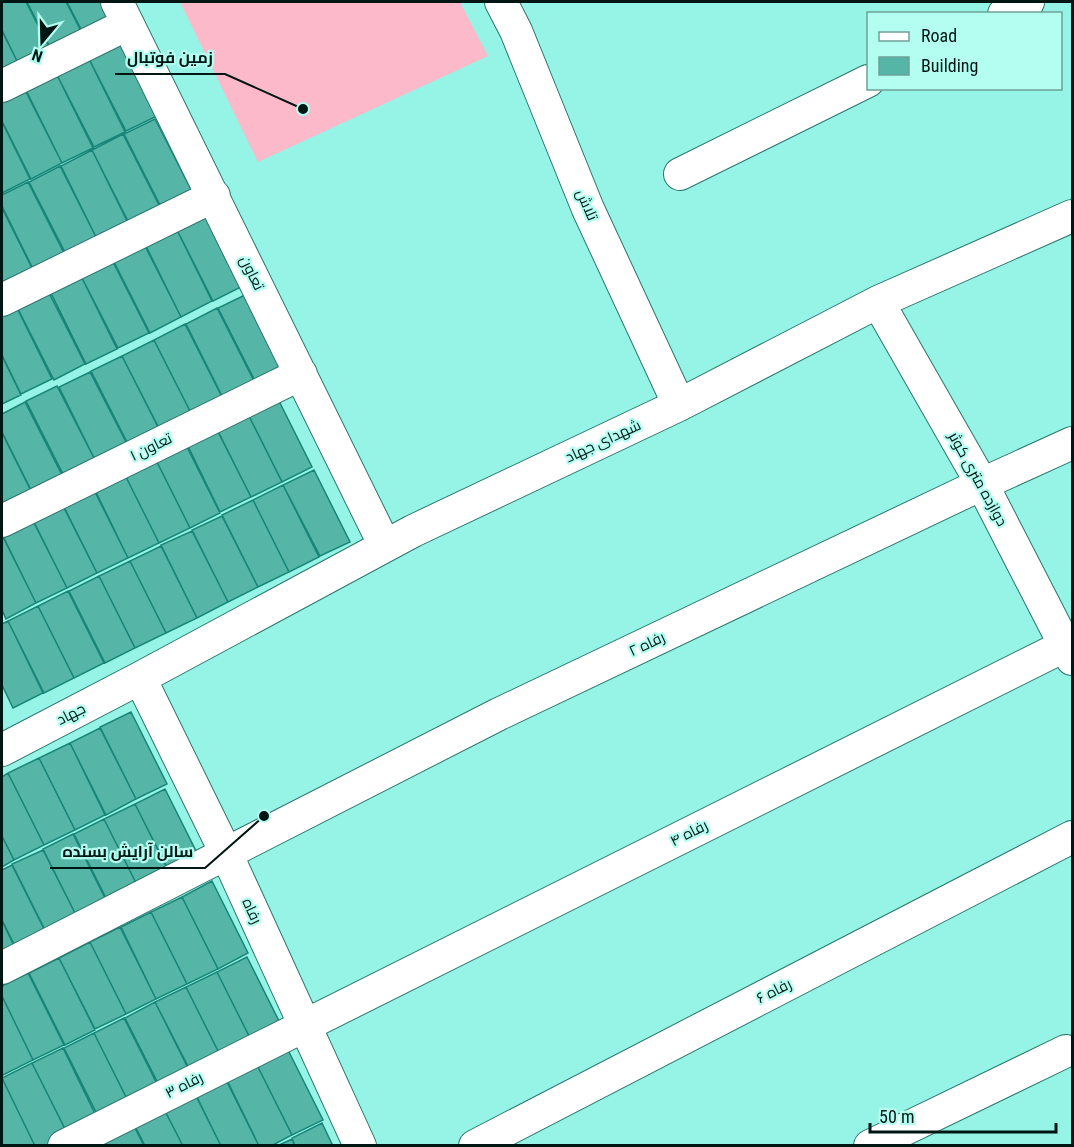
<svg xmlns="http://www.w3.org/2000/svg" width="1074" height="1147" viewBox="0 0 1074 1147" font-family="'Roboto Condensed',Cairo,sans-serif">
<rect width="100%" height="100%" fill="#95f4e5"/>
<path fill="#fcb9c9" d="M 180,2 L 460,2 L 488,56 L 258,162 Z"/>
<path fill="#55b5a7" stroke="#188578" stroke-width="1.5" d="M 2,2 L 26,2 L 49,47 L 18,63 L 2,30 Z
M 27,2 L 66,2 L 81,31 L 50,47 Z
M 67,2 L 106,2 L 113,15 L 82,31 Z
M 2,31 L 18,63 L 2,71 Z
M 119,39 L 157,116 L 126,131 L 87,55 Z
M 87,55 L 125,132 L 94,147 L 55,71 Z
M 55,71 L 93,148 L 62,163 L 24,86 Z
M 23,86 L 62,163 L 31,179 L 2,121 L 2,97 Z
M 155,119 L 194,195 L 163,211 L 124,134 Z
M 2,122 L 30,179 L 2,193 Z
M 123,134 L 162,211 L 131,227 L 92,150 Z
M 92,150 L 130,227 L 99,243 L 61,166 Z
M 60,166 L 99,243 L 68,258 L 29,182 Z
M 28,182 L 67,259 L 36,275 L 2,206 L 2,195 Z
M 2,208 L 35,274 L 2,286 Z
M 206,209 L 245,285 L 213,301 L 174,224 Z
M 174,224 L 212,301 L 181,317 L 143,240 Z
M 142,240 L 181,317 L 150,333 L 111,256 Z
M 110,256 L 149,333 L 118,348 L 79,272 Z
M 79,272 L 117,349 L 86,364 L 48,287 Z
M 46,287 L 85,364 L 54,380 L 15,303 Z
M 249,293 L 288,370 L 257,385 L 218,308 Z
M 14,302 L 52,379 L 21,394 L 2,355 L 2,308 Z
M 217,308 L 256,385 L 224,400 L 186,324 Z
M 185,324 L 224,401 L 193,417 L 154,340 Z
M 154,340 L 193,417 L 161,432 L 122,356 Z
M 2,356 L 21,395 L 2,404 Z
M 122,356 L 161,433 L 130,448 L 91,371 Z
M 90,372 L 129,448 L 97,464 L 59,387 Z
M 57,386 L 96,462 L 65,478 L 26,401 Z
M 276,395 L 312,467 L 282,482 L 246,410 Z
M 25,402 L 64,479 L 33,494 L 2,432 L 2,414 Z
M 246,410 L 282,482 L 251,497 L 215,425 Z
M 215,426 L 251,497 L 220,512 L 185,440 Z
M 2,433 L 33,495 L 2,510 Z
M 184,441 L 220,513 L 190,528 L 154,456 Z
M 154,456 L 190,528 L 159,543 L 123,471 Z
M 314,470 L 350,542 L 320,556 L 283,485 Z
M 123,471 L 159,543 L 128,558 L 93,486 Z
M 283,485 L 319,557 L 289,572 L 253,500 Z
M 92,486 L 128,558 L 97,573 L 61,502 Z
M 253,500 L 289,572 L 258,587 L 222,515 Z
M 61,501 L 97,573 L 67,588 L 31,516 Z
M 222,516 L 258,587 L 228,602 L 192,530 Z
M 31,517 L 67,588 L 36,603 L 2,534 Z
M 192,531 L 228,602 L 197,618 L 161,545 Z
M 2,535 L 36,603 L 6,619 L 2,610 Z
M 161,546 L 197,618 L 166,633 L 130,561 Z
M 130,561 L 166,633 L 135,648 L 99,576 Z
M 99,576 L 135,648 L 105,663 L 69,591 Z
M 68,591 L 104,663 L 74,678 L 38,606 Z
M 38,606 L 74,678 L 44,693 L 8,621 Z
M 8,621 L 43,693 L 13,708 L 2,685 L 2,624 Z
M 131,712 L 167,784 L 136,799 L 100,727 Z
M 100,728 L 136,799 L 106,815 L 70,743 Z
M 70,743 L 105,815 L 75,830 L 39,758 Z
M 39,758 L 75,830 L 44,845 L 8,773 Z
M 8,773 L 44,845 L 14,860 L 2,836 L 2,777 Z
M 165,789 L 201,861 L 171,875 L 135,804 Z
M 135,804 L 171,876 L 140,891 L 104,819 Z
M 104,819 L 140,891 L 110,906 L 74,834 Z
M 73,834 L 109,906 L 79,921 L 43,849 Z
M 2,836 L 14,860 L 2,867 Z
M 43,850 L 79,921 L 48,936 L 12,864 Z
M 12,865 L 48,937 L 18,952 L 2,920 L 2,870 Z
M 212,881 L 248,953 L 218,969 L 182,897 Z
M 182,897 L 218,969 L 187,984 L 151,912 Z
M 151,912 L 187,984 L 156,999 L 121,927 Z
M 2,921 L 17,952 L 2,959 Z
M 120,927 L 156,999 L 126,1014 L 90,942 Z
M 90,942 L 126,1014 L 95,1029 L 59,958 Z
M 247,957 L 283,1029 L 253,1044 L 217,972 Z
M 59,958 L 95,1030 L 65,1045 L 29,973 Z
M 217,972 L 253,1044 L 222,1059 L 186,987 Z
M 28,973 L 64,1045 L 33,1060 L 2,996 L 2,986 Z
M 186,987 L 222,1059 L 192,1074 L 155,1002 Z
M 2,996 L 33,1060 L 3,1075 L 2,1072 Z
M 155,1002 L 191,1074 L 161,1089 L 125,1018 Z
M 124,1018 L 160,1090 L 130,1105 L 94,1033 Z
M 94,1033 L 130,1105 L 100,1120 L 64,1048 Z
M 63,1048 L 98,1120 L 68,1135 L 32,1063 Z
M 287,1048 L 323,1120 L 292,1135 L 256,1063 Z
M 32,1063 L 68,1135 L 47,1146 L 35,1146 L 2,1078 Z
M 256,1063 L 292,1135 L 271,1146 L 259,1146 L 226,1078 Z
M 2,1078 L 35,1146 L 2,1146 Z
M 225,1078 L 259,1146 L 221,1146 L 195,1093 Z
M 195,1094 L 221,1146 L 183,1146 L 164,1109 Z
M 164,1109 L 183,1146 L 145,1146 L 134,1124 Z
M 322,1123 L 333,1146 L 295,1146 L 292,1138 Z
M 133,1124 L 144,1146 L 106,1146 L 103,1139 Z
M 292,1139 L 295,1146 L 277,1146 Z"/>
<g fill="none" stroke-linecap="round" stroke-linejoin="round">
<g stroke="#2c766c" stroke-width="34">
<path id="minor" d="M 117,2 L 385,546
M 501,2 L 516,31 L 588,209 L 679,405
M 1004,14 L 1028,2
M 2,86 L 128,24
M 680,174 L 868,81
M 2,300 L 214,196
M 878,302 L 982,484 L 1072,659
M 2,521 L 301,374
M 140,678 L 226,853 L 360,1146
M 2,750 L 140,678 L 413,531 L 679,405 L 878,302 L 1072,216
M 2,968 L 499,714 L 982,484 L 1072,443
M 64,1146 L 1072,642
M 475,1146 L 1072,837
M 870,1146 L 1066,1051"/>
</g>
<use href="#minor" stroke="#fff" stroke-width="32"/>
</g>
<g text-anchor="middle" stroke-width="4.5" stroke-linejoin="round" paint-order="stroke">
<g font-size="15" fill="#001613" stroke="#b4fef1">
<text transform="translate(587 205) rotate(67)" y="5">تلاش</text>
<text transform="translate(252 273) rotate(64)" y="5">تعاون</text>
<text transform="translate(603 441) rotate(-25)" y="5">شهدای جهاد</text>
<text transform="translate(151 447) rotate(-26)" y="5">تعاون ۱</text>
<text transform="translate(978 479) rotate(61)" y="5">دوازده متری کوثر</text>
<text transform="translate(647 644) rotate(-25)" y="5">رفاه ۲</text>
<text transform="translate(71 714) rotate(-27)" y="5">جهاد</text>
<text transform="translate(689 833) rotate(-27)" y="5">رفاه ۴</text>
<text transform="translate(252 911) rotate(65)" y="5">رفاه</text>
<text transform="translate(774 991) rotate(-27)" y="5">رفاه ۶</text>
<text transform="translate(184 1085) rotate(-27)" y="5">رفاه ۳</text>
</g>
</g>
<path fill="none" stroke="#001613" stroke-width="2" d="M303 109L225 74H115M264 816L205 868H50"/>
<g fill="#001613" stroke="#b4fef1" stroke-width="2">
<circle cx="303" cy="109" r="6"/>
<circle cx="264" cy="816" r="6"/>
</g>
<g font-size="16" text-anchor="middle" font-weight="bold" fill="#001613" stroke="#b4fef1" stroke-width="4.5" stroke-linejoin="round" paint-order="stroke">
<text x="170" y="63">زمین فوتبال</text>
<text x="128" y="857">سالن آرایش بسنده</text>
</g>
<rect width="1074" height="1147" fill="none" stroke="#001613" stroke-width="6"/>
<rect x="867" y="12" width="195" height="78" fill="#b4fef1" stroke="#6ca198" stroke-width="1.5"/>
<rect x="879" y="32" width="30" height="9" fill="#ffffff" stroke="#6ca198" stroke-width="1.5"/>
<text x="921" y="42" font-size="18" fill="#001613">Road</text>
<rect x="879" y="57" width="30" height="18" fill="#55b5a7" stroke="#6ca198" stroke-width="1.5"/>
<text x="921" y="72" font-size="18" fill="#001613">Building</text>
<g transform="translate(42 42) rotate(199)" stroke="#b4fef1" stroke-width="4.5" paint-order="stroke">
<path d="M0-4.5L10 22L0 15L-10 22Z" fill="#001613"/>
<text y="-9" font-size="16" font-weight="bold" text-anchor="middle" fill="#001613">N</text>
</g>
<path d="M870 1123v9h186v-9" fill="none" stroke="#001613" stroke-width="3"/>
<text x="879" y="1123" font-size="18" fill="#001613" stroke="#b4fef1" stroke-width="4.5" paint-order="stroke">50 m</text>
</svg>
